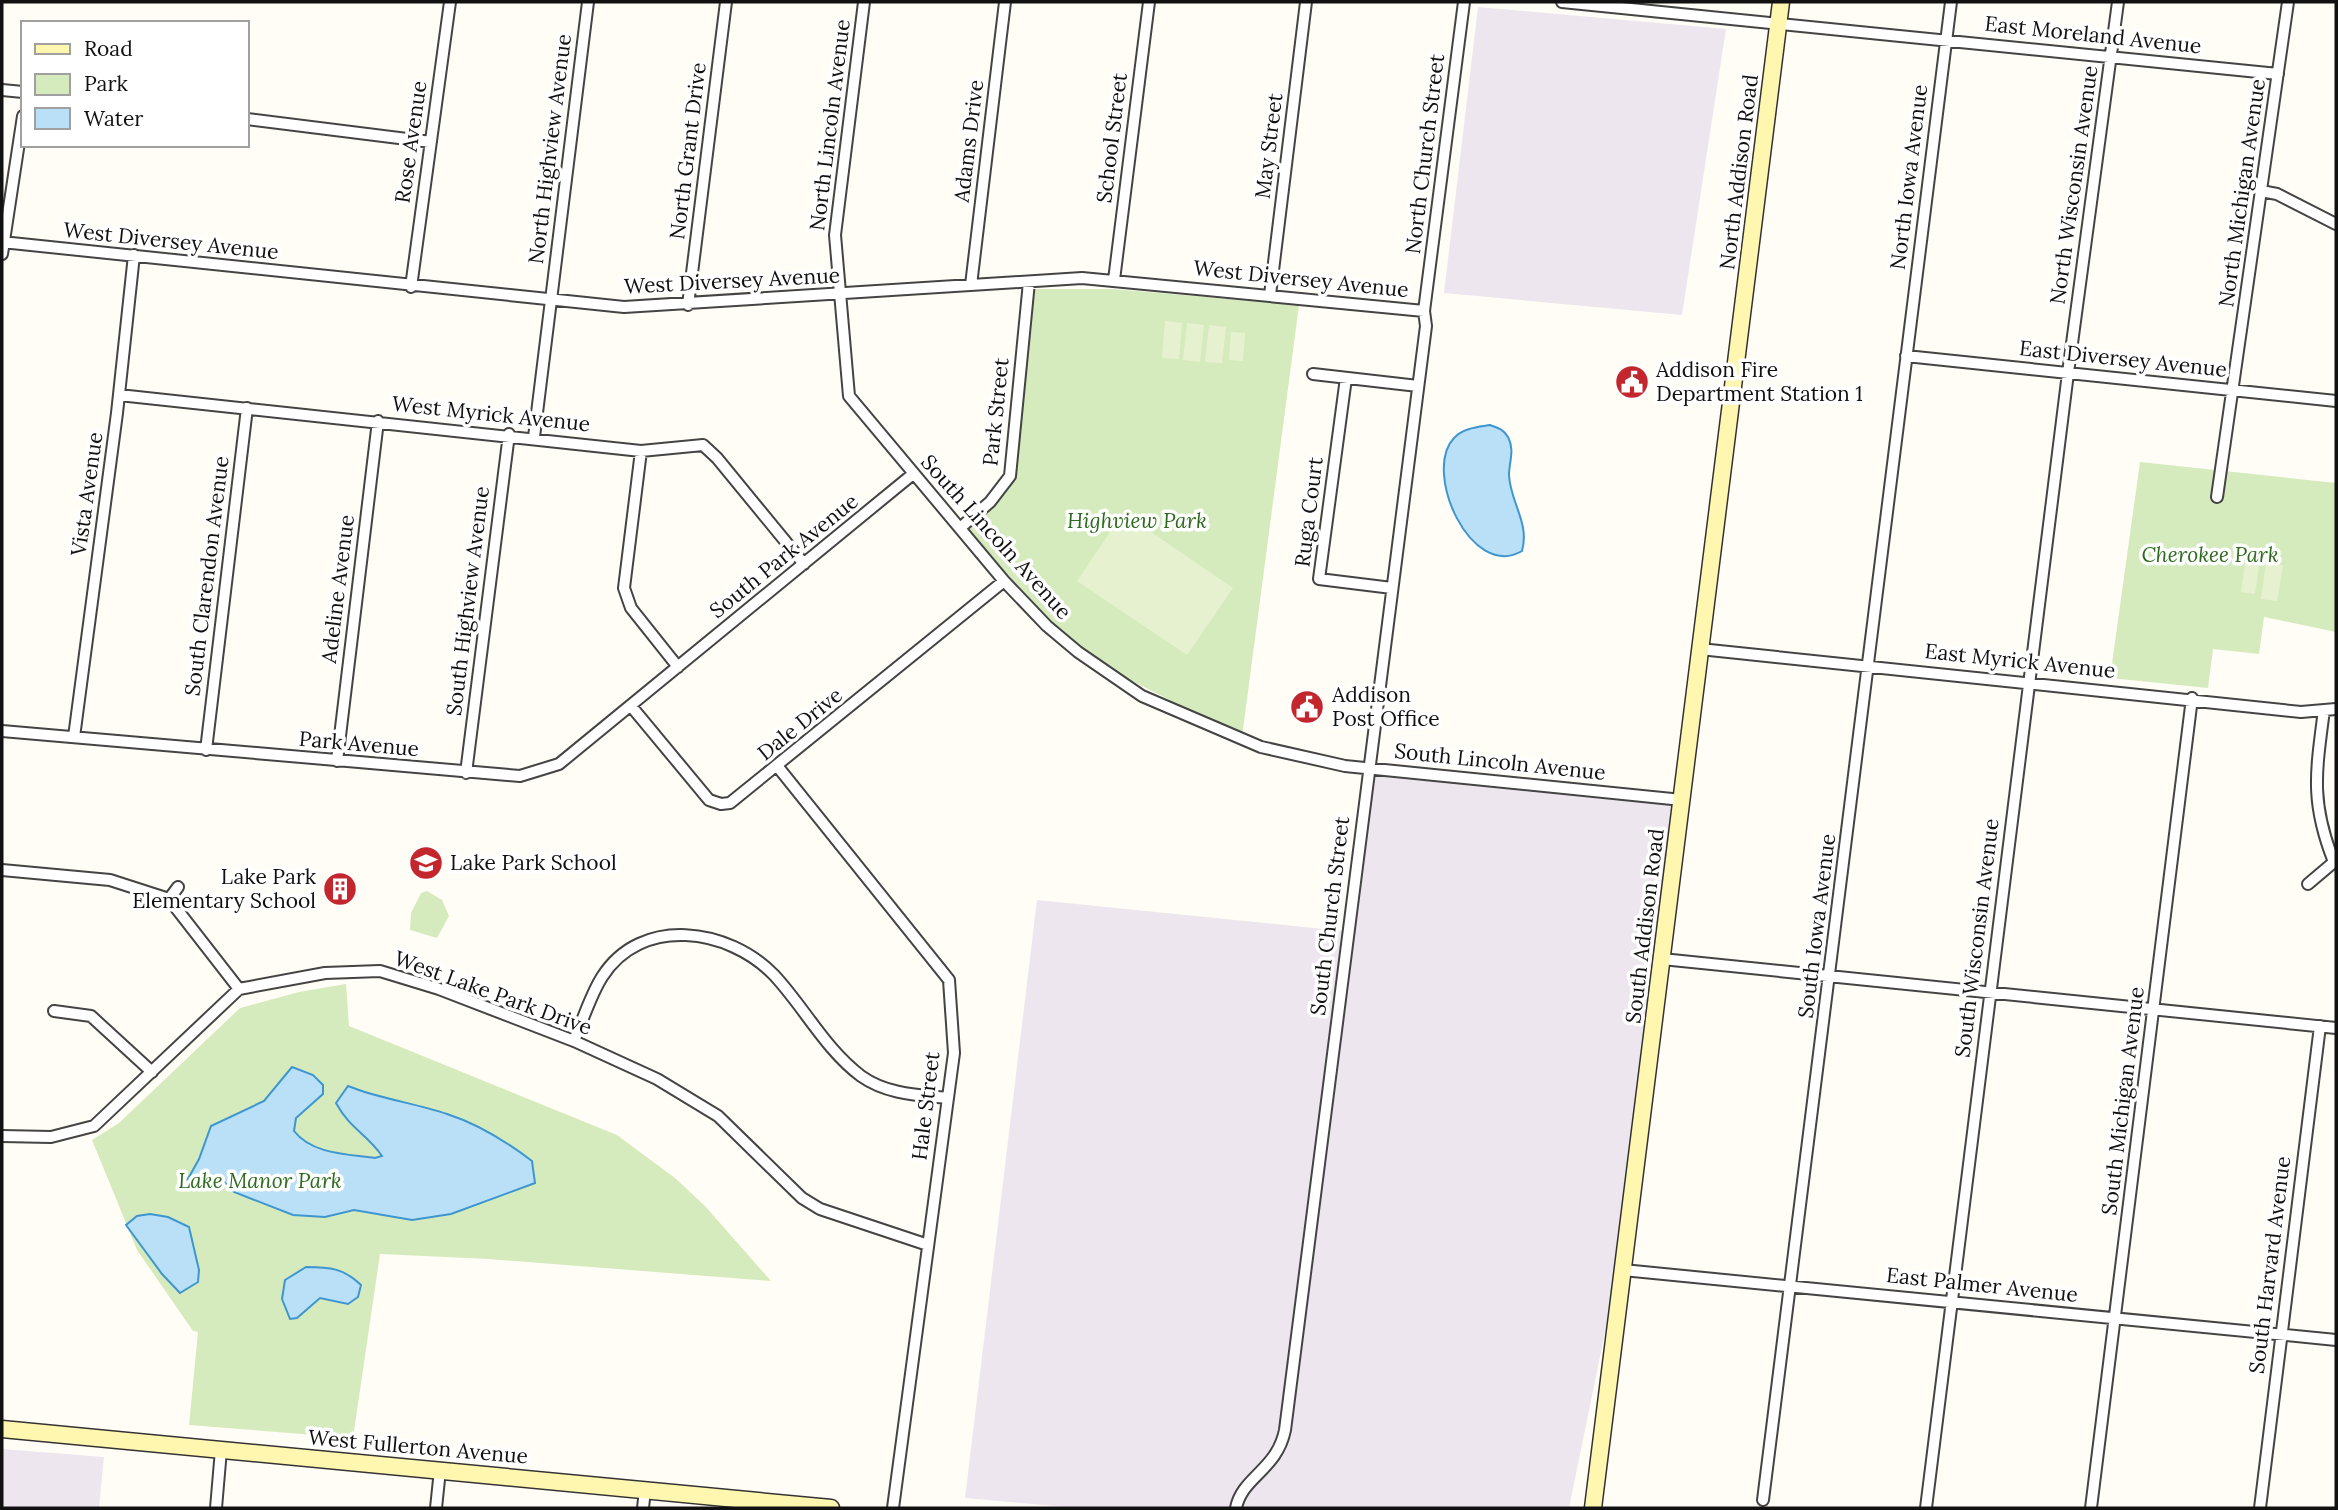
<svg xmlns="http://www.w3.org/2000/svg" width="2338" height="1510" viewBox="0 0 2338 1510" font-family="Lora,serif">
<rect width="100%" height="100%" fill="#fffdf5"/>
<path fill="#eee6ef" d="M 1478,7 L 1726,29 L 1682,315 L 1444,293 Z
M 1372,773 L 1676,804 L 1618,1269 L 1569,1508 L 1077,1508 L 965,1498 L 1037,900 L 1353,932 Z
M 2,1449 L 104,1457 L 99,1508 L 2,1508 Z"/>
<path fill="#d5ebbd" d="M 1035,289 L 1113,289 L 1299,305 L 1242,737 L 1111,670 L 1046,618 L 967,529 L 1009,486 L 1017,460 Z
M 2140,462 L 2336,483 L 2336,632 L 2264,617 L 2259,654 L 2213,649 L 2208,688 L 2110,678 Z
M 427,891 L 442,900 L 449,916 L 437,938 L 410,930 L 411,913 L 421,893 Z
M 346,984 L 349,1026 L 617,1135 L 675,1178 L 705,1206 L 771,1281 L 489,1259 L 380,1254 L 353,1438 L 189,1425 L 198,1332 L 193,1331 L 137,1250 L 92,1140 L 119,1123 L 240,1008 L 299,992 Z"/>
<path fill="#e6f2cf" d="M 1165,321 L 1182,323 L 1179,359 L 1162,358 Z
M 1187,323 L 1204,325 L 1200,362 L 1183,360 Z
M 1209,325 L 1226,327 L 1222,363 L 1205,362 Z
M 1231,332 L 1245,333 L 1243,361 L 1229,360 Z
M 1123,513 L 1233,588 L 1187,655 L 1077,581 Z
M 2266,563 L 2283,565 L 2277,601 L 2261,599 Z
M 2245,564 L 2259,566 L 2255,594 L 2241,592 Z"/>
<path fill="#b9e0f7" stroke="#3f96cf" stroke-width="2" d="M 1490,425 C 1498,428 1503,429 1508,437 C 1515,450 1509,462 1509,475 C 1510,502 1530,523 1522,551 C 1471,581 1422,471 1454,438 C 1463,428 1478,427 1490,425 Z
M 292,1067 L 313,1075 L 323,1085 L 323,1094 L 296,1118 L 294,1131 C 312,1154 346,1154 375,1158 L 382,1156 C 367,1134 350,1129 336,1103 L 348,1086 C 380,1099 415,1103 447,1114 C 478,1124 507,1142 532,1161 L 535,1183 L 451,1214 L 412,1220 L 354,1210 L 325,1217 L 293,1215 L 234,1192 L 222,1180 L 208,1176 L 184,1186 L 199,1159 L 211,1126 L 264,1101 Z
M 150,1214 L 168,1217 L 189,1227 L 199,1270 L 198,1282 L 180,1293 L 162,1274 L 126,1225 L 137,1216 Z
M 306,1267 C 330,1267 343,1268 361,1285 L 358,1297 L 348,1304 L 320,1298 L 297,1318 L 290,1319 L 282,1299 L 285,1280 Z"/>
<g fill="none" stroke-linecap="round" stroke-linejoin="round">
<g stroke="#444" stroke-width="14">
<path id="street" d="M 864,2 L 835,235 L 849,396 L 1004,581 L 1047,626 L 1078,652 L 1142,696 L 1261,747 L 1345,766 L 1682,800
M 1562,2 L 2278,74
M 2,90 L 23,92
M 247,119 L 431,142
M 2261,191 L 2277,194 L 2336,224
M 2,242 L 624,307 L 1082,278 L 1424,311
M 2,254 L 23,116
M 1114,280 L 1149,2
M 971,285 L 1005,2
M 411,287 L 450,2
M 1270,295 L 1306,2
M 688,305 L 726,2
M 1906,356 L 2336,401
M 1313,374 L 1418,386
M 1346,378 L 1319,579 L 1392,588
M 119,395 L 641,451 L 703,445 L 717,458 L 804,564
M 534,437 L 588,2
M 641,451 L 624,588 L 631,608 L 678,667
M 2217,497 L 2288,2
M 960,528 L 990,502 L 1010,476 L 1029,282
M 1700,649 L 2301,712 L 2336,709
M 631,706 L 709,800 L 721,804 L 730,803 L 1004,581
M 2,731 L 520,776 L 559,764 L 913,474
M 74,737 L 117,413 L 134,255
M 206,750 L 247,408
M 337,761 L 378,421
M 778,767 L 949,980 L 954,1053 L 893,1508
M 466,773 L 509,434
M 2,870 L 110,880 L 169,899 L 239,989
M 2308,884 L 2334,862 C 2310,802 2316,772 2324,710
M 169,899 L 178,887
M 1662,959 L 2336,1028
M 54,1011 L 91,1016 L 152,1072
M 574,1041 C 583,1020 590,996 602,977 C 641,915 729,928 774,975 C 804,1007 825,1049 861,1076 C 886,1094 917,1095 947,1098
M 2,1136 L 51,1137 L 94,1126 L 239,989 L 325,973 L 380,971 L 439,989 L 574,1041 L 657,1079 L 718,1116 L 802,1198 L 820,1209 L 928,1245
M 1623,1270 L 2336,1340
M 1763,1500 L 1951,2
M 216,1508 L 221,1450
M 436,1508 L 440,1470
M 643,1508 L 645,1490
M 1236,1508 C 1242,1477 1277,1470 1285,1430 L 1426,326 L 1424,311 L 1464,2
M 1926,1508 L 2068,373 L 2118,2
M 2091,1508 L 2192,698
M 2260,1508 L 2320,1026"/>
</g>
<g stroke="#333" stroke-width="19">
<path id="secondary" d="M 2,1429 L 831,1508
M 1593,1508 L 1781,2"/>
</g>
<use href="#street" stroke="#fff" stroke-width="10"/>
<use href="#secondary" stroke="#fff6b0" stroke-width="16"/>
</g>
<defs>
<g id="civic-disc" transform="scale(1.75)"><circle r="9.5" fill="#c4262e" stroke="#fff"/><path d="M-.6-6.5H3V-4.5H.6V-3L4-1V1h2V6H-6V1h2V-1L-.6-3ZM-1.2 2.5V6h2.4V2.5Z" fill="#fff"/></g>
<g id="school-disc" transform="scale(1.75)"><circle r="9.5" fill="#c4262e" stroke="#fff"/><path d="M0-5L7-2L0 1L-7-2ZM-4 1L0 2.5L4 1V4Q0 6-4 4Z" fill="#fff"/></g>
<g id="building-disc" transform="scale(1.75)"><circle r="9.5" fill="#c4262e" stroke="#fff"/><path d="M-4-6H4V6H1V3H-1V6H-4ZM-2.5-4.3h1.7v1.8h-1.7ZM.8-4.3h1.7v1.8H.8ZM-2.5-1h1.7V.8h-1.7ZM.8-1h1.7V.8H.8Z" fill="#fff"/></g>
</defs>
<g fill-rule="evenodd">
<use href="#civic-disc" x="1632" y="382"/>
<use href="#civic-disc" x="1307" y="707"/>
<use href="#school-disc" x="426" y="863"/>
<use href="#building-disc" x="340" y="889"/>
</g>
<g text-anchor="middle" stroke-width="7" stroke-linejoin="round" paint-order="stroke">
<g font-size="21" fill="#111" stroke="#fff">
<text transform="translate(2093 35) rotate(6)" y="7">East Moreland Avenue</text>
<text transform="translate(830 125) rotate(-83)" y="7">North Lincoln Avenue</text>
<text transform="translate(1112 138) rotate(-83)" y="7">School Street</text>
<text transform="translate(969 141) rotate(-83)" y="7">Adams Drive</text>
<text transform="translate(411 142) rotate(-82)" y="7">Rose Avenue</text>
<text transform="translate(1269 146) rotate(-83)" y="7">May Street</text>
<text transform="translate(550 149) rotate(-83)" y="7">North Highview Avenue</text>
<text transform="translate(688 151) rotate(-83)" y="7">North Grant Drive</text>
<text transform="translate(1425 154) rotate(-83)" y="7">North Church Street</text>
<text transform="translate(1739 172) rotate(-83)" y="7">North Addison Road</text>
<text transform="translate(1909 177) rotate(-83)" y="7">North Iowa Avenue</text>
<text transform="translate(2074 185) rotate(-82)" y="7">North Wisconsin Avenue</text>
<text transform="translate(2242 193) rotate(-82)" y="7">North Michigan Avenue</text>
<text transform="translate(171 241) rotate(6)" y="7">West Diversey Avenue</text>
<text transform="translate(1301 279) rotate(6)" y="7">West Diversey Avenue</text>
<text transform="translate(732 281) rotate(-3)" y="7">West Diversey Avenue</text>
<text transform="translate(2123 359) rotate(6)" y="7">East Diversey Avenue</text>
<text transform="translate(996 412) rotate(-84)" y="7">Park Street</text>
<text transform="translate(491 414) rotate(6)" y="7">West Myrick Avenue</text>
<text transform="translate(87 494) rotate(-82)" y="7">Vista Avenue</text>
<text transform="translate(1309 512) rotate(-83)" y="7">Ruga Court</text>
<text transform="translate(996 537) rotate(48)" y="7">South Lincoln Avenue</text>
<text transform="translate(784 556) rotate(-39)" y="7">South Park Avenue</text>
<text transform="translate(207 576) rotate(-83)" y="7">South Clarendon Avenue</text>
<text transform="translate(338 589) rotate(-83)" y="7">Adeline Avenue</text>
<text transform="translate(468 601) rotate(-83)" y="7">South Highview Avenue</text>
<text transform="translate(2020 661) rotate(6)" y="7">East Myrick Avenue</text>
<text transform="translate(800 724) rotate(-39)" y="7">Dale Drive</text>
<text transform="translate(359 744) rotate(5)" y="7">Park Avenue</text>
<text transform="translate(1500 762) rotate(6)" y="7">South Lincoln Avenue</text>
<text transform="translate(1330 916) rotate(-83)" y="7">South Church Street</text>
<text transform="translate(1645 926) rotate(-83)" y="7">South Addison Road</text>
<text transform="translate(1817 926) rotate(-83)" y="7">South Iowa Avenue</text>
<text transform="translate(1977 938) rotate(-83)" y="7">South Wisconsin Avenue</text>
<text transform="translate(493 993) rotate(20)" y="7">West Lake Park Drive</text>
<text transform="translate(2123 1101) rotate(-83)" y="7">South Michigan Avenue</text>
<text transform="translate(926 1106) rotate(-83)" y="7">Hale Street</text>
<text transform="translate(2270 1265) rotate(-83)" y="7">South Harvard Avenue</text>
<text transform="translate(1982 1285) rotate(6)" y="7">East Palmer Avenue</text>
<text transform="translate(418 1447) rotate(5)" y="7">West Fullerton Avenue</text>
</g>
<g font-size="21" fill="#111" stroke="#fff" text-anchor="start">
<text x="1656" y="377">Addison Fire<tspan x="1656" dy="24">Department Station 1</tspan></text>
<text x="1332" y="702">Addison<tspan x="1332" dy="24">Post Office</tspan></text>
<text x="450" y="870">Lake Park School</text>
<text x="316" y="884" text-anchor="end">Lake Park<tspan x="316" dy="24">Elementary School</tspan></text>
</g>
<g font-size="21" font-style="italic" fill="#2f6b1f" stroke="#fff">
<text x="1137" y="528">Highview Park</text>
<text x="2210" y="562">Cherokee Park</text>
<text x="260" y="1188">Lake Manor Park</text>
</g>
</g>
<rect width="2338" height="1510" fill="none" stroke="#111111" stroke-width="7"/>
<rect x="21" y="21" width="228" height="126" fill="#ffffff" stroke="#a0a0a0" stroke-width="2"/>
<rect x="35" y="44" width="35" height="10" fill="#fff6b0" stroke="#a0a0a0" stroke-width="2"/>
<text x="84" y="56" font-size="21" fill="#111111">Road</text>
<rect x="35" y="74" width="35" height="21" fill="#d5ebbd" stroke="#a0a0a0" stroke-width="2"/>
<text x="84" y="91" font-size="21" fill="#111111">Park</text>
<rect x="35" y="108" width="35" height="21" fill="#b9e0f7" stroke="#a0a0a0" stroke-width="2"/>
<text x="84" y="126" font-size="21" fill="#111111">Water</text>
</svg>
